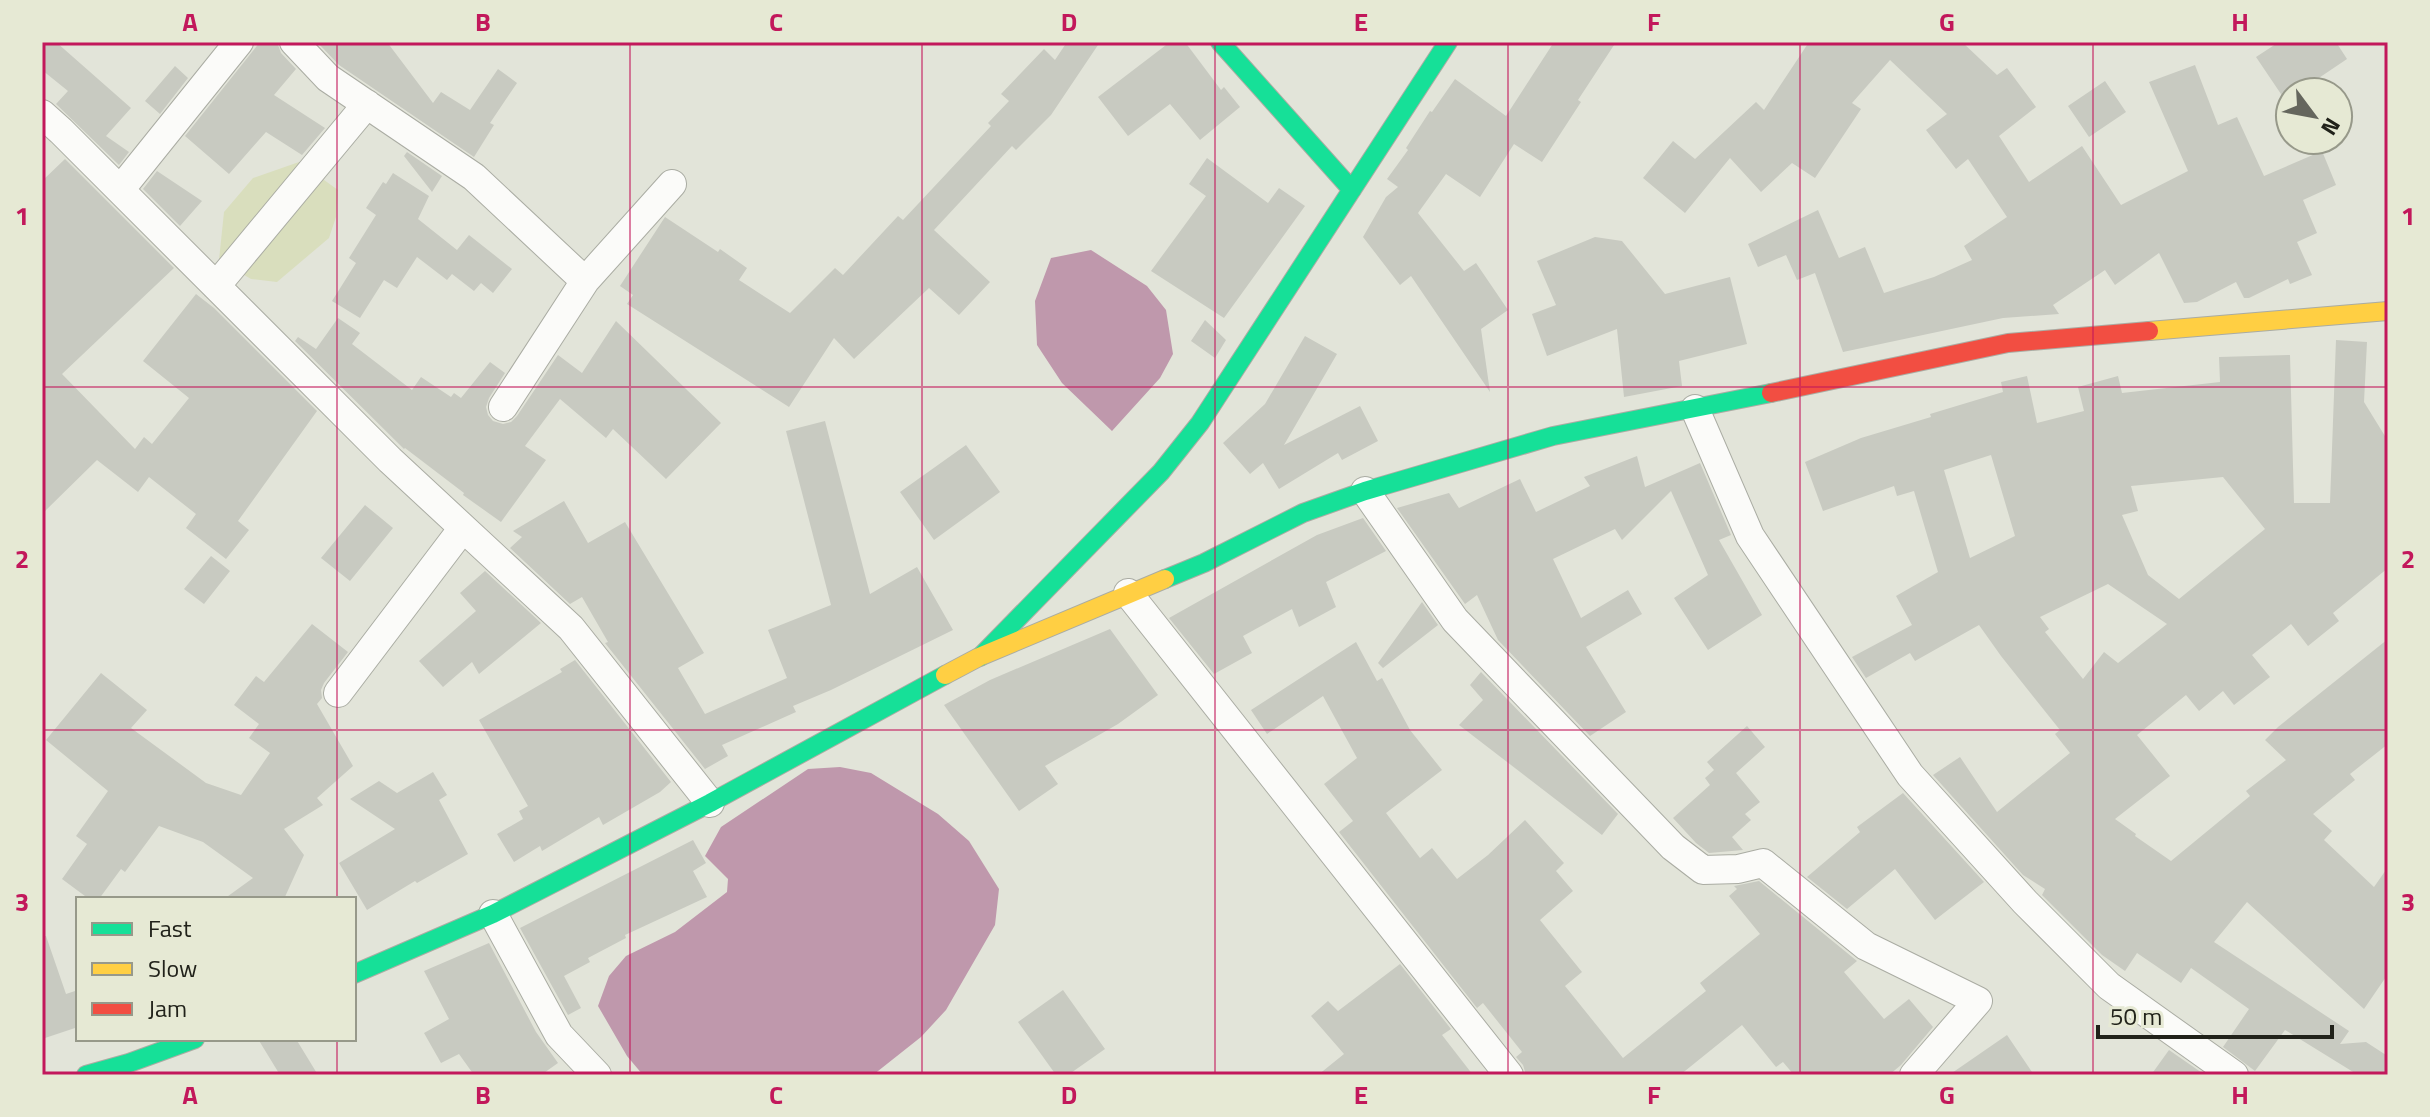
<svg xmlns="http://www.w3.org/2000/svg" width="2430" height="1117" viewBox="0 0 2430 1117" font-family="'Titillium Web',sans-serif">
<rect width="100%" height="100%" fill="#e2e4d9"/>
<path fill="#d9debd" d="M 299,162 L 338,190 L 336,217 L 329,238 L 277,282 L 251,279 L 219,260 L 224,212 L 253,178 Z"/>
<path fill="#bf98ac" d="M 1091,250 L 1147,286 L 1166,310 L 1173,354 L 1160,378 L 1112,431 L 1062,383 L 1037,345 L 1035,301 L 1051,258 Z
M 840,767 L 871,773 L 938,814 L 969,841 L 999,889 L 995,925 L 946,1010 L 921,1037 L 873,1075 L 643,1075 L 627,1056 L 598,1006 L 609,976 L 626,956 L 675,932 L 727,892 L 728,879 L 705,856 L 721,827 L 808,769 Z"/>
<path fill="#c8cac1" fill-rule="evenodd" d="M 42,42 L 56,42 L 131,108 L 106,136 L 129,152 L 119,165 L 56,104 L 68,91 L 42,70 Z
M 260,42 L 277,42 L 281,53 L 296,69 L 274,95 L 325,128 L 302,155 L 266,132 L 229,174 L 185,136 Z
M 317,42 L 387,42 L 433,103 L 441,92 L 470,110 L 498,69 L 517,83 L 490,123 L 494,125 L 474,157 L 339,65 Z
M 1067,42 L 1100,42 L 1051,115 L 1016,150 L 1012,146 L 934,230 L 990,282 L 959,315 L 929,288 L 854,359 L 834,338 L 789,407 L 627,304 L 633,295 L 620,286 L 665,217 L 718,252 L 720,249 L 747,268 L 739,280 L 790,313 L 835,268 L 843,275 L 898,216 L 903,220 L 991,126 L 988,123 L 1009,101 L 1001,94 L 1044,49 L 1055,60 Z
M 1170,42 L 1185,42 L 1221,90 L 1224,87 L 1240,107 L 1200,140 L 1170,104 L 1128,136 L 1098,97 Z
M 1554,42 L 1616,42 L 1578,100 L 1581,102 L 1542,162 L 1514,144 L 1480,197 L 1446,174 L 1418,213 L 1464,271 L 1476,263 L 1508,310 L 1481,329 L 1490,392 L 1411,276 L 1400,285 L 1363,237 L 1386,197 L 1398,187 L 1387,179 L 1408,150 L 1406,148 L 1430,111 L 1432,112 L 1455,79 L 1506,116 Z
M 1809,42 L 1962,42 L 1997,75 L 2007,68 L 2036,107 L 1999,136 L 2029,182 L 2082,146 L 2121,205 L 2188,171 L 2149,82 L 2195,65 L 2218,125 L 2237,117 L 2264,176 L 2322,151 L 2336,185 L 2303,200 L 2317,233 L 2297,242 L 2312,275 L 2290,284 L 2288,279 L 2249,298 L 2244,298 L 2236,282 L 2197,302 L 2184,303 L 2159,253 L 2115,285 L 2105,270 L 2053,305 L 2059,314 L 2003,318 L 1843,352 L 1815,273 L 1797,280 L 1786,255 L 1758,267 L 1748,244 L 1818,210 L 1839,258 L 1865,247 L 1884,293 L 1934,277 L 1972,260 L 1964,246 L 2007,217 L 1968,159 L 1956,169 L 1926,130 L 1947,114 L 1890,60 L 1852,103 L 1861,109 L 1815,178 L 1792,163 L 1761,192 L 1730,158 L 1685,213 L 1643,178 L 1673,141 L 1695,159 L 1756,102 L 1764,110 Z
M 2279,42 L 2336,42 L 2347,59 L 2298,92 L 2290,92 L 2290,97 L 2285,100 L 2256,57 Z
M 175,66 L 188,78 L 160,114 L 145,101 Z
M 2105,81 L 2126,112 L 2089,137 L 2068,106 Z
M 407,152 L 442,176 L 432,192 L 404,156 Z
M 1207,158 L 1268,203 L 1279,188 L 1305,206 L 1224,318 L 1151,271 L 1206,196 L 1189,184 Z
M 65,159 L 174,268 L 62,374 L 135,449 L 144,437 L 152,444 L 189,398 L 143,361 L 196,294 L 214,308 L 317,411 L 238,521 L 249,530 L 226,559 L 186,528 L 196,514 L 149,477 L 138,492 L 97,460 L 42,514 L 42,181 Z
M 157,171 L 202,201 L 180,226 L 143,189 Z
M 393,173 L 429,196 L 418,219 L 457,250 L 469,235 L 512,269 L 493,293 L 481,283 L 474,291 L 452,274 L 447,280 L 417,257 L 397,288 L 384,280 L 360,318 L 332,301 L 356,263 L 349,258 L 376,215 L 366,208 L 383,182 L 386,184 Z
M 1595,237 L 1622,241 L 1665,294 L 1730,277 L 1747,344 L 1679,361 L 1682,386 L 1624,397 L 1617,329 L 1547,356 L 1532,314 L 1556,305 L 1537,261 Z
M 338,318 L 360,333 L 352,344 L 412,390 L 421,377 L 451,397 L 454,393 L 461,398 L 490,362 L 505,373 L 489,398 L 486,407 L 488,415 L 493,421 L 503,424 L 511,422 L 517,416 L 558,355 L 582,373 L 616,321 L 721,423 L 666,479 L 613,429 L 606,438 L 560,399 L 525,446 L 546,460 L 501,522 L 463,495 L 464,493 L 405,448 L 404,449 L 295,341 L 298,337 L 316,349 Z
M 1205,320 L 1226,340 L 1215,358 L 1191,341 Z
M 1305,336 L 1337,354 L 1284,445 L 1360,406 L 1378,441 L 1342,460 L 1338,453 L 1279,489 L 1263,463 L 1250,474 L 1223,443 L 1265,404 Z
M 2336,340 L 2367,342 L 2364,402 L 2388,441 L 2388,568 L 2333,613 L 2339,621 L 2308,646 L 2291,624 L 2252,655 L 2270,677 L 2234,705 L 2223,691 L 2199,711 L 2186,695 L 2137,735 L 2170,776 L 2115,819 L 2136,834 L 2135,836 L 2171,861 L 2250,796 L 2246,791 L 2286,760 L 2265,740 L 2278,727 L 2388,639 L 2388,744 L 2350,774 L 2355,780 L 2313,814 L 2332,831 L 2324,840 L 2374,887 L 2388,867 L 2388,974 L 2364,1009 L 2247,902 L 2214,942 L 2349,1031 L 2340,1044 L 2366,1042 L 2386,1055 L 2388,1075 L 2358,1075 L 2285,1030 L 2255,1071 L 2223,1047 L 2249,1009 L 2191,968 L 2181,983 L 2137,953 L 2125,971 L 2102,955 L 2042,895 L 2045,889 L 2023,875 L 1933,775 L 1960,757 L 1997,812 L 2070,753 L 2055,734 L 2060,730 L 2001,656 L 1979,625 L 1915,661 L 1910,653 L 1866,678 L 1852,657 L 1912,625 L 1896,596 L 1938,572 L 1914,491 L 1897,496 L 1894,486 L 1823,511 L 1805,462 L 1861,438 L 1931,417 L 1930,414 L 2003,392 L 2001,382 L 2027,376 L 2037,423 L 2084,411 L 2078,387 L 2118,376 L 2122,393 L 2220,382 L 2219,357 L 2290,355 L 2294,503 L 2330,503 ZM 1991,455 L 2015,536 L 1970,558 L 1944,470 ZM 2223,477 L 2265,529 L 2179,599 L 2148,575 L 2122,515 L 2138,511 L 2131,486 ZM 2108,584 L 2167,624 L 2118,663 L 2104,652 L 2083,679 L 2045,632 L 2049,629 L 2040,617 Z
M 825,421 L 870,594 L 917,567 L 953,630 L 831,690 L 793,706 L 796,712 L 722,745 L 728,756 L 705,769 L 605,643 L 608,642 L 582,597 L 570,604 L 510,548 L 522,537 L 513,531 L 564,501 L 588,543 L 625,522 L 704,653 L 678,668 L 705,714 L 787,678 L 768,630 L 831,605 L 786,431 Z
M 966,445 L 1000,492 L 934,540 L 900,492 Z
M 1637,456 L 1645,487 L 1700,463 L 1731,535 L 1719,540 L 1762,615 L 1708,650 L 1674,598 L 1708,575 L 1671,491 L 1622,540 L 1615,529 L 1553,559 L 1581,618 L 1628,590 L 1642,614 L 1586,647 L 1626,712 L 1590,736 L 1498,640 L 1477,595 L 1465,604 L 1397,508 L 1449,493 L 1459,508 L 1520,479 L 1536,512 L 1590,486 L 1584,477 Z
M 365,505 L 393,528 L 350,581 L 321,558 Z
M 1363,518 L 1386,551 L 1326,582 L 1336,607 L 1299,627 L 1292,609 L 1243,636 L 1252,653 L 1214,674 L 1169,618 L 1317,535 Z
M 211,556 L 230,571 L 204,604 L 184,589 Z
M 485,571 L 541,623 L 479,674 L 472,662 L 443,687 L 419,661 L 476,611 L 460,593 Z
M 1422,602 L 1438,625 L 1383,668 L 1378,663 Z
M 312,624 L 348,652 L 324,683 L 321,690 L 322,698 L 317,704 L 353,766 L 317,798 L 323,805 L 284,829 L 304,855 L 284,899 L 224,899 L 253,878 L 203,842 L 159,826 L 125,872 L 121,869 L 99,899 L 89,899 L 62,879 L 87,844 L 76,836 L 108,791 L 46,740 L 101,673 L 147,710 L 131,728 L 206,783 L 241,795 L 270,753 L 249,738 L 259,724 L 234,705 L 256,676 L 264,682 Z
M 1110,629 L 1158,695 L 1118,724 L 1045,766 L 1058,784 L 1019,811 L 944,705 L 990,680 Z
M 1356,642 L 1377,681 L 1382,678 L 1410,730 L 1442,770 L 1386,813 L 1420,858 L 1432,848 L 1457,879 L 1488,855 L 1525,820 L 1564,863 L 1556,871 L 1573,891 L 1540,920 L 1582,972 L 1565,986 L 1623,1058 L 1706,991 L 1700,983 L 1760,934 L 1729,896 L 1737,889 L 1734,886 L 1759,881 L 1857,961 L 1844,972 L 1884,1019 L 1909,999 L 1933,1027 L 1901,1065 L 1889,1075 L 1794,1075 L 1783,1062 L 1776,1067 L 1742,1025 L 1680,1075 L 1526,1075 L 1523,1065 L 1516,1057 L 1522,1052 L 1483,1003 L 1477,1008 L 1339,832 L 1353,821 L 1324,784 L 1357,758 L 1323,696 L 1267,734 L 1251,710 Z
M 575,660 L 671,782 L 660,792 L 603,825 L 599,817 L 542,851 L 540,846 L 514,862 L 497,834 L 523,819 L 519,811 L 528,806 L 479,720 L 562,672 L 560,669 Z
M 1481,672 L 1618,814 L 1602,835 L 1459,725 L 1483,700 L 1470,685 Z
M 1747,726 L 1765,747 L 1736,773 L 1760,802 L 1745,814 L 1751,820 L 1732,837 L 1743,850 L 1709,853 L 1696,843 L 1673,818 L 1710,785 L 1705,778 L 1714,770 L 1707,762 Z
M 433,772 L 447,795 L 439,800 L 468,854 L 417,883 L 415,881 L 367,910 L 339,863 L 395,829 L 350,799 L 379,781 L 397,793 Z
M 1903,793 L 1984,882 L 1935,920 L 1895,869 L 1847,909 L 1807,877 L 1860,832 L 1857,827 Z
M 693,840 L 706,863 L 693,871 L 707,897 L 625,935 L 626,938 L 588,958 L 590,962 L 564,976 L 581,1008 L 568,1015 L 520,928 Z
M 42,936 L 46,936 L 66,994 L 78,990 L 78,1027 L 42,1039 Z
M 489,943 L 536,1032 L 558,1063 L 541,1075 L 474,1075 L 459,1054 L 441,1063 L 424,1033 L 449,1019 L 424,971 Z
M 1400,964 L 1451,1029 L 1442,1035 L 1473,1075 L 1318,1075 L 1344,1054 L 1311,1016 L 1328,1001 L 1338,1011 Z
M 1063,990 L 1105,1049 L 1068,1075 L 1056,1075 L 1018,1022 Z
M 2007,1035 L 2034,1075 L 1949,1075 Z
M 258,1039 L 296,1039 L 318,1075 L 280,1075 Z
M 2169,1050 L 2205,1075 L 2151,1075 Z"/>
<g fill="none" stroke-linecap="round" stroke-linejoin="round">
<g stroke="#aaaca3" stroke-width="30">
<path id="street" d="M 294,42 L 328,78 L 474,177 L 585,281
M 42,114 L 61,131 L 390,460 L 571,628 L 710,803
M 120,190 L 239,42
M 216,286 L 367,104
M 503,407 L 585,281 L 672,184
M 1695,409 L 1750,536 L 1910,775 L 2025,902 L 2109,986 L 2234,1075
M 1365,491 L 1455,620 L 1673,847 L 1703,870 L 1738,869 L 1763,863 L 1866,946 L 1978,1001 L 1914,1075
M 1128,593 L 1509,1075
M 338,693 L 463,528
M 493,914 L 559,1035 L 597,1075"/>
</g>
<g stroke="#aaaca3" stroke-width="20">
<path id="fast" d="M 1220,42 L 1352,190
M 1165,579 L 1204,563 L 1303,513 L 1365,491 L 1553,436 L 1771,393
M 980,657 L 1161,472 L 1200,423 L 1448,42
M 354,974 L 493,914 L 710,803 L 945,675
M 86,1075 L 129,1063 L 195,1039"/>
</g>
<g stroke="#aaaca3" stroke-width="20">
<path id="slow" d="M 2149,331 L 2388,311
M 945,675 L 979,657 L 1165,579"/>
</g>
<g stroke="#aaaca3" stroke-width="20">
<path id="jam" d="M 1771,393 L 2008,343 L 2149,331"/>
</g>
<use href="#street" stroke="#fbfbf9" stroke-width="28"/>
<use href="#fast" stroke="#16e098" stroke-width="18"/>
<use href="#slow" stroke="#ffcf43" stroke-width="18"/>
<use href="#jam" stroke="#f24e42" stroke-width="18"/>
</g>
<path fill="none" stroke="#c2185b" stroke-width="2" stroke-opacity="0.55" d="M 337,42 L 337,899M 630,42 L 630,1075M 922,42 L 922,1075M 1215,42 L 1215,1075M 1508,42 L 1508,1075M 1800,42 L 1800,1075M 2093,42 L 2093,1075M 42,387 L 2388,387M 42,730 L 2388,730M 337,1039 L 337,1075"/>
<rect width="2430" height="1117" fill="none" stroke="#e6e9d4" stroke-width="88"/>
<rect x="76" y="897" width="280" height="144" fill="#e6e9d4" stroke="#97998a" stroke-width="2"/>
<rect x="92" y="923" width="40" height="12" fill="#16e098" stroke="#97998a" stroke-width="2"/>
<text x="148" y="937" font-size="24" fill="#21221a">Fast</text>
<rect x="92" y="963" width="40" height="12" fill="#ffcf43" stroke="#97998a" stroke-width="2"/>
<text x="148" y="977" font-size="24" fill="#21221a">Slow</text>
<rect x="92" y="1003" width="40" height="12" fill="#f24e42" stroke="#97998a" stroke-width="2"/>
<text x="148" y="1017" font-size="24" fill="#21221a">Jam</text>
<g transform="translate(2314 116) rotate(122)"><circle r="38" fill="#e6e9d4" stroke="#97998a" stroke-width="2"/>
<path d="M0-6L14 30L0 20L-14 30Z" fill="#65665d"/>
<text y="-12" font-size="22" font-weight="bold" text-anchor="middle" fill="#21221a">N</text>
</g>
<path d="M2098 1025v12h234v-12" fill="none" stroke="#21221a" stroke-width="4"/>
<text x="2110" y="1025" font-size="24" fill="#21221a" stroke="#e6e9d4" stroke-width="6" paint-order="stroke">50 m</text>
<rect x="44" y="44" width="2342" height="1029" fill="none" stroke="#c2185b" stroke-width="3"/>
<g font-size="26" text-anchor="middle" font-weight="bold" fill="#c2185b">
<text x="190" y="31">A</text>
<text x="483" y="31">B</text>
<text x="776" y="31">C</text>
<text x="1069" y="31">D</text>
<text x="1361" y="31">E</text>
<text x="1654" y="31">F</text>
<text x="1947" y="31">G</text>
<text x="2240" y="31">H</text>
<text x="22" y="225">1</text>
<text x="2408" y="225">1</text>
<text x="22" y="568">2</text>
<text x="2408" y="568">2</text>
<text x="22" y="911">3</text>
<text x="2408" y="911">3</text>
<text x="190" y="1104">A</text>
<text x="483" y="1104">B</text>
<text x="776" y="1104">C</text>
<text x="1069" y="1104">D</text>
<text x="1361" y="1104">E</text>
<text x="1654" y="1104">F</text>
<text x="1947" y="1104">G</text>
<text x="2240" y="1104">H</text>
</g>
</svg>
